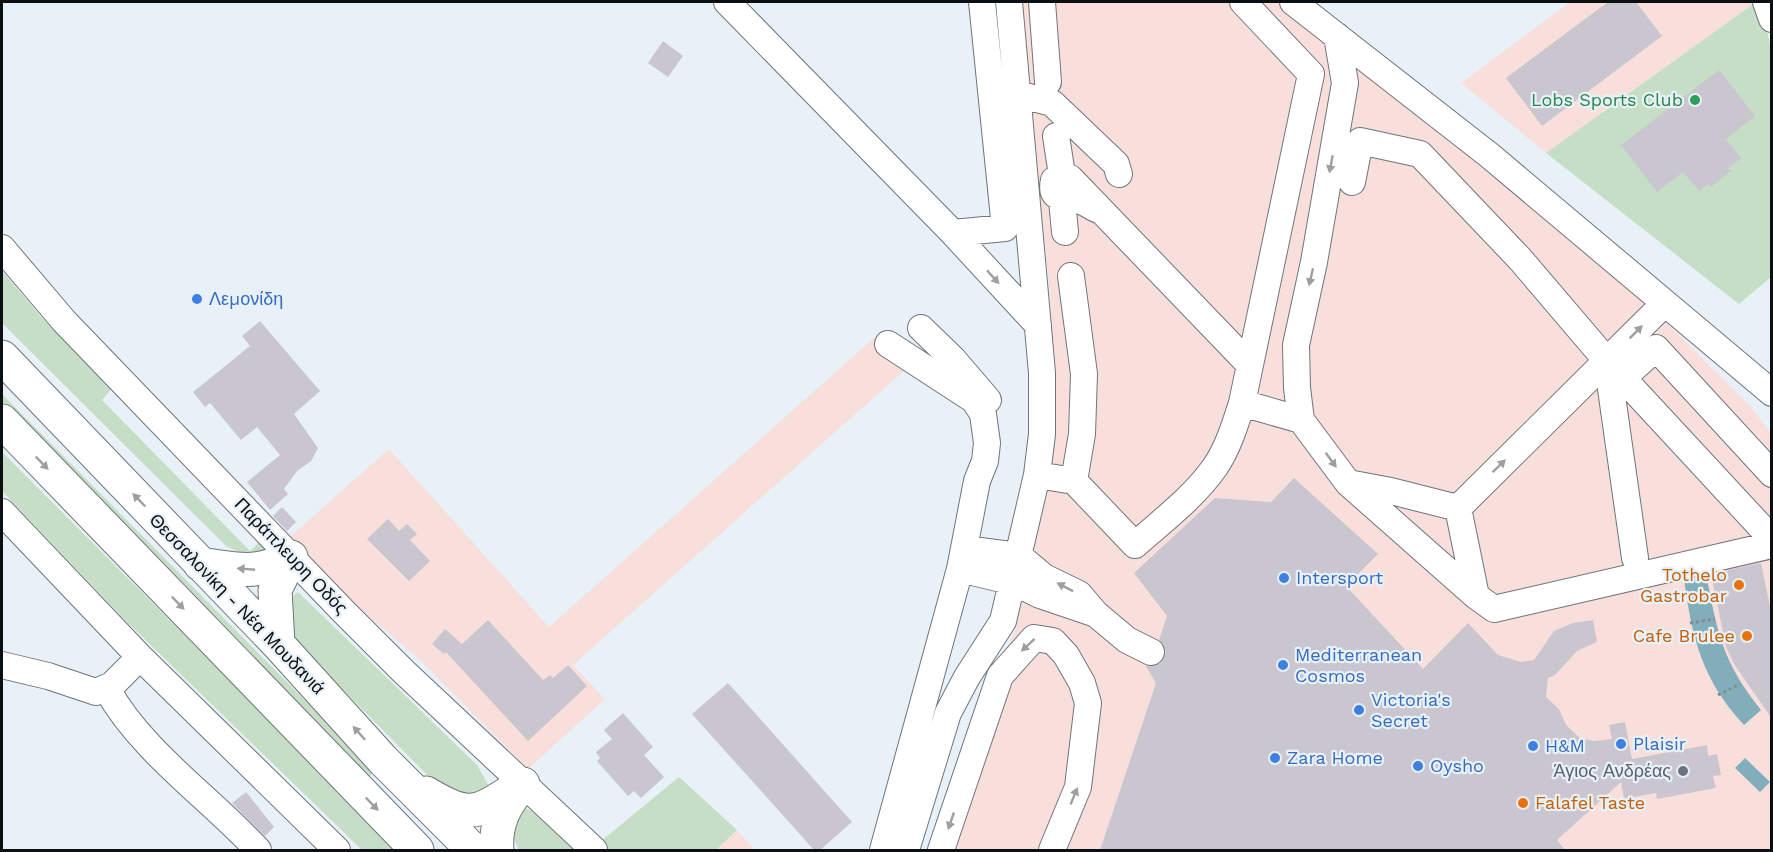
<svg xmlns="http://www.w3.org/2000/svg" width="1773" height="852" viewBox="0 0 1773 852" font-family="'Work Sans',sans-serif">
<rect width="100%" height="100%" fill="#e8f1f7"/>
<path fill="#f9dfdb" d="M 1010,2 L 1306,2 L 1471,127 L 1751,407 L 1771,433 L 1771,850 L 930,850 L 971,717 L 1016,629 L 1055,435 L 1051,305 L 1042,215 Z
M 1570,2 L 1756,2 L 1546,153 L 1461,83 Z
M 874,338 L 905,370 L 573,665 L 605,699 L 528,769 L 420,660 L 283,543 L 389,449 L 549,627 Z
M 737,830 L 755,850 L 716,850 Z"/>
<path fill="#c5dec5" d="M 1756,2 L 1759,2 L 1771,47 L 1771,277 L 1739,304 L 1546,153 Z
M 2,271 L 42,318 L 113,387 L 102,400 L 250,551 L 261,541 L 268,552 L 256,560 L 226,546 L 2,323 Z
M 2,394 L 375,771 L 368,778 L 2,408 Z
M 2,452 L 339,790 L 395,850 L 362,850 L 125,620 L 2,491 Z
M 298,592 L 477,765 L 490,788 L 483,802 L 445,793 L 284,630 L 280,607 Z
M 679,777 L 737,830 L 716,850 L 609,850 L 600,842 Z
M 524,808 L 536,812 L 578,850 L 519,850 L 507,825 Z"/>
<path fill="#82aebc" d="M 1706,574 C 1718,634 1722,661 1761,710 L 1744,725 C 1702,680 1692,638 1684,579 Z
M 1745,758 L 1770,782 L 1760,792 L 1735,768 Z"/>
<path fill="#c9c6cf" d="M 1608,2 L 1636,2 L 1662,36 L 1542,126 L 1506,78 Z
M 663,41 L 683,56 L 668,77 L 648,63 Z
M 1719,70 L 1755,116 L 1726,139 L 1741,158 L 1728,168 L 1731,171 L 1711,187 L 1708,184 L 1699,191 L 1683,172 L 1657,192 L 1621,145 Z
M 260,321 L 320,391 L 294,414 L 318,448 L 311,461 L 297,471 L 284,489 L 288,494 L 270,510 L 247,482 L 280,455 L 257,427 L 241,440 L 210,403 L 205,407 L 193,392 L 250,346 L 242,336 Z
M 1294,478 L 1378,554 L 1346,586 L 1423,669 L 1468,623 L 1498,655 L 1521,662 L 1534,660 L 1554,631 L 1573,623 L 1593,620 L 1597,642 L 1577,651 L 1555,675 L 1548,678 L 1546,697 L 1559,709 L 1566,725 L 1580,738 L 1594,741 L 1612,739 L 1609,725 L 1625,722 L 1632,759 L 1707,745 L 1708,756 L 1717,754 L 1721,775 L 1713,776 L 1716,788 L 1657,799 L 1656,793 L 1624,799 L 1621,782 L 1557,840 L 1565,850 L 1100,850 L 1156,683 L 1146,666 L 1160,664 L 1166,652 L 1159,640 L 1167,616 L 1134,573 L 1215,498 L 1271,502 Z
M 282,507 L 296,522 L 287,531 L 273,516 Z
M 388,519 L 399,531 L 407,524 L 417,534 L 410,540 L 430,561 L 409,581 L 367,539 Z
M 1761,563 L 1772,616 L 1772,719 L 1734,664 L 1726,647 L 1711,574 Z
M 488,620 L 543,680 L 550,675 L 553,678 L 568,665 L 587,686 L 528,741 L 446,652 L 444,654 L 432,644 L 445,629 L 462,644 Z
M 728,683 L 852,822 L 820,850 L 814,850 L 692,714 Z
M 623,713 L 653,747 L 644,755 L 664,777 L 641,798 L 634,791 L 628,796 L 597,761 L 600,758 L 596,752 L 612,739 L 604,730 Z
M 246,792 L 274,827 L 265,836 L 232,803 Z"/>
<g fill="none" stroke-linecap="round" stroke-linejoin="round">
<g stroke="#6e757b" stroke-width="28">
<path id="minor" d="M 727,2 L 953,233 L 1038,325
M 1042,2 L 1048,82
M 1293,2 L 1489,155 L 1772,393
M 1766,2 L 1772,19
M 1337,36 L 1345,83 L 1314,262 L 1296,345 L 1297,388 L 1301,420 L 1348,483 L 1391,491 L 1458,508
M 1018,94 L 1052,103 L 1116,164 L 1119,174
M 1056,136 L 1062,175
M 1352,182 L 1360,141 L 1420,154 L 1520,259 L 1607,361 L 1772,539
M 1062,200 L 1065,232
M 1101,211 C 1092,208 1086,202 1078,200 C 1065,196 1049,202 1054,180 L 1062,175 L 1070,178 L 1249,364
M 953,233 L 1005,228 L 982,2
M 2,248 L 64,321 L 344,612 L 403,671 L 594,850
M 921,328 L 953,359 L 988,400
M 1607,361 L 1635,558
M 1623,378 L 1656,348 L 1772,474
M 1242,403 L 1301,420
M 1037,475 L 1074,481 L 1082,434 L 1084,374 L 1071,276
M 1074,481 L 1135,545 C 1162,521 1194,497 1215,467 C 1228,448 1235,425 1242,403 L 1311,74 L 1243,2
M 1348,483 L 1476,596
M 1458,508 L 1476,596 L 1494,609 L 1772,545
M 1458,508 L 1665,303
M 2,512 L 140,657 L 337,850
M 960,569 L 1014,582 L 1040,595 L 1096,614 L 1079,594 L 1044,577 L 1019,556 L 965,549
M 1096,614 L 1127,640 L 1151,652
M 2,665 L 48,676 L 96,692 L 112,685 L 140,657
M 107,689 C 141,751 210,798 258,850
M 883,850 L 960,569 L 977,481 L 985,461 L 987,443 L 983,414 L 974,400 L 888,344
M 906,850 L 948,713 L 967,677 L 1003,621 L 1037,475 L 1042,434 L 1042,373 L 1009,2
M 941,850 L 1000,676 L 1034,638 L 1053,641 L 1066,655 L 1082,683 L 1088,703 L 1078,787 L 1052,850"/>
</g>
<g stroke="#6e757b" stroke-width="35">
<path id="highway" d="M 2,357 L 278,644 L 383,760 L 473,850
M 2,421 L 417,850
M 200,564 C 237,569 256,576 291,557
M 278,644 L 275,590 L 291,557
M 426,793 C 475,823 479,810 523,784
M 497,850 C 495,827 503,807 518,790"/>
</g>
<path stroke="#848b8f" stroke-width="3" stroke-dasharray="3 3" stroke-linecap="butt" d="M 1690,623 L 1715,619
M 1718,695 L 1740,684"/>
<use href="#minor" stroke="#fff" stroke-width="26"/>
<use href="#highway" stroke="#fff" stroke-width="33"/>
</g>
<defs><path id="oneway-solid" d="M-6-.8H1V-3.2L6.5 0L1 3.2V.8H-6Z" transform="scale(1.5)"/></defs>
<g fill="#9e9fa0">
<use href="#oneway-solid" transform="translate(1331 164) rotate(101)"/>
<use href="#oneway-solid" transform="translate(993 277) rotate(48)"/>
<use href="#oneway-solid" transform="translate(1311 277) rotate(103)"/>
<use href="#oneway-solid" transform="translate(1636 332) rotate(-45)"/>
<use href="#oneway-solid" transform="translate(1331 460) rotate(54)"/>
<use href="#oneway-solid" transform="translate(42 463) rotate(46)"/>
<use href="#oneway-solid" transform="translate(1499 466) rotate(-44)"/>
<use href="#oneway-solid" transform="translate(139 500) rotate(-134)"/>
<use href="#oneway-solid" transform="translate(246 569) rotate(-175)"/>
<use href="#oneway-solid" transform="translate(1065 587) rotate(-153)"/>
<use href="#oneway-solid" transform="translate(178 603) rotate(46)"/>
<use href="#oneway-solid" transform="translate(1028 645) rotate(137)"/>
<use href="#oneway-solid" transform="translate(359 733) rotate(-132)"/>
<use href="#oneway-solid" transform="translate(1074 796) rotate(-68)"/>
<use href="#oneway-solid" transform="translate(372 804) rotate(46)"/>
<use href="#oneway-solid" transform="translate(951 821) rotate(109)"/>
</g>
<circle fill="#2e9e5b" stroke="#e8f1f7" stroke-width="2" cx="1695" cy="100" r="6"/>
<g fill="#3f7fe0" stroke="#e8f1f7" stroke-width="2">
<circle cx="197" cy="299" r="6"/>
<circle cx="1284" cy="578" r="6"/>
<circle cx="1283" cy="665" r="6"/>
<circle cx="1359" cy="710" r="6"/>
<circle cx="1621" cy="744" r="6"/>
<circle cx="1533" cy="746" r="6"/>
<circle cx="1275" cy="758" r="6"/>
<circle cx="1418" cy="766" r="6"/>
</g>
<g fill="#e8710a" stroke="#e8f1f7" stroke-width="2">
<circle cx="1739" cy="585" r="6"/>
<circle cx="1747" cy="636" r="6"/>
<circle cx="1523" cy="803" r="6"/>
</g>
<circle fill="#6b7280" stroke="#e8f1f7" stroke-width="2" cx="1683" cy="771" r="6"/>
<g text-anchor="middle" stroke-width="4.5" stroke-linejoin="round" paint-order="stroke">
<g font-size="18" fill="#27864d" stroke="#e8f1f7" text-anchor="end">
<text x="1683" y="106">Lobs Sports Club</text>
</g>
<g font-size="18" fill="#366cbe" stroke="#e8f1f7" text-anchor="start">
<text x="209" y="305">Λεμονίδη</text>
<text x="1296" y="584">Intersport</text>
<text x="1295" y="661">Mediterranean<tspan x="1295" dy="21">Cosmos</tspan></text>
<text x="1371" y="706">Victoria's<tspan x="1371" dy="21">Secret</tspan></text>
<text x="1633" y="750">Plaisir</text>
<text x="1545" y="752">H&amp;M</text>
<text x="1287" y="764">Zara Home</text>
<text x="1430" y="772">Oysho</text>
</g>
<g font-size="18" fill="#0c0f11" stroke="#e8f1f7">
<text transform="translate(291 556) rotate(46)" y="6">Παράπλευρη Οδός</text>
<text transform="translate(237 604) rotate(46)" y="6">Θεσσαλονίκη - Νέα Μουδανιά</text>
</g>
<g font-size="18" fill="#c56008" stroke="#e8f1f7" text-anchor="end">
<text x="1727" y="581">Tothelo<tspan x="1727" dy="21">Gastrobar</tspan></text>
<text x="1735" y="642">Cafe Brulee</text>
<text x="1535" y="809" text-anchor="start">Falafel Taste</text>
</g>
<g font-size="18" fill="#5b616d" stroke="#e8f1f7" text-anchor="end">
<text x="1671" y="777">Άγιος Ανδρέας</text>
</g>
</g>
<rect width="1773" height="852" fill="none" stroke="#0c0f11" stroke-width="6"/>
</svg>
